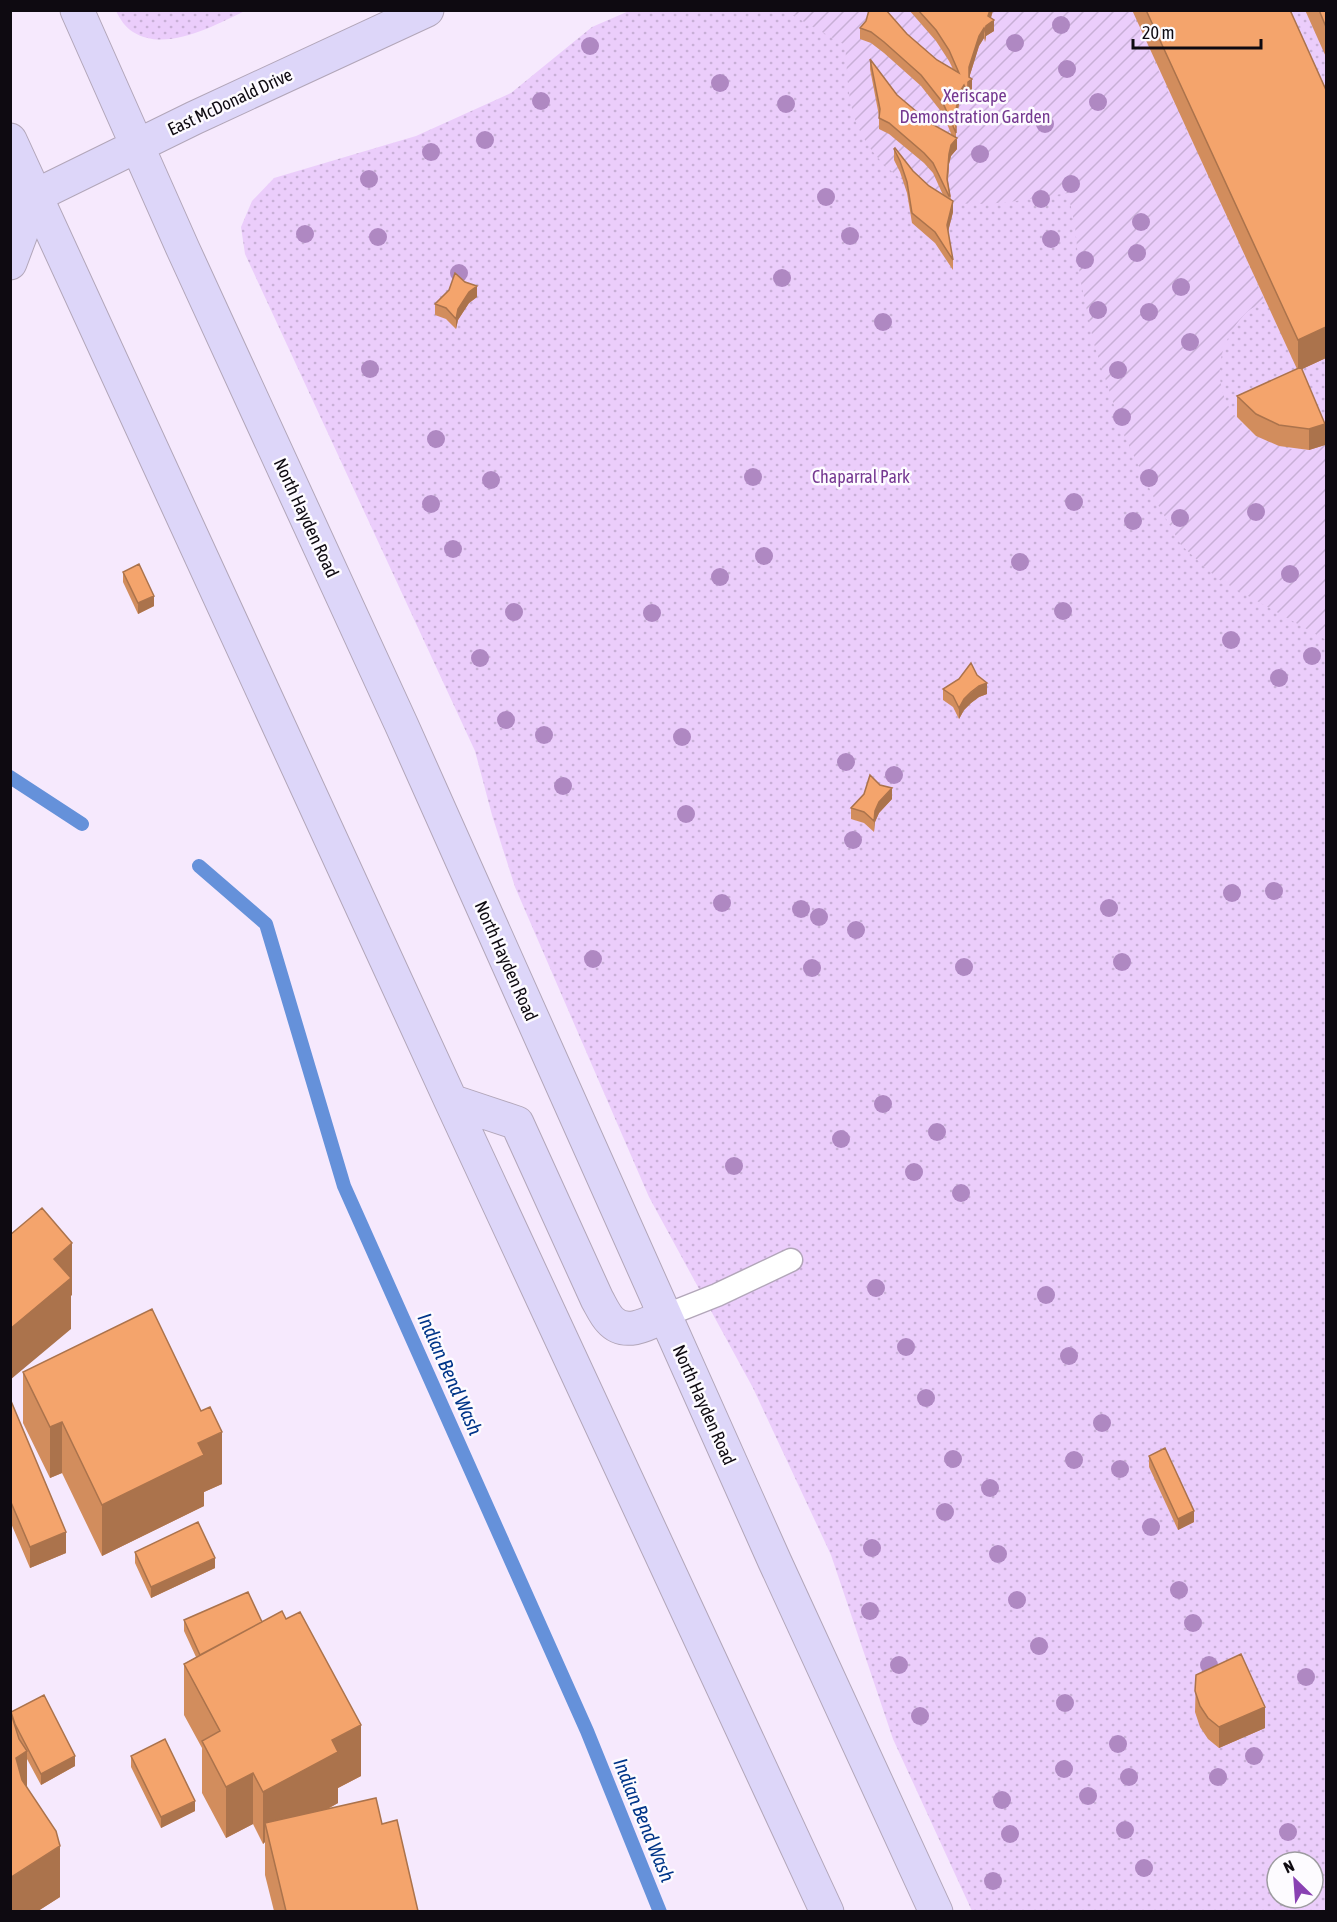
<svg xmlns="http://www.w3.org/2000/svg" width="1337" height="1922" viewBox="0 0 1337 1922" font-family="'Asap Condensed',sans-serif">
<defs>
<pattern id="park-dots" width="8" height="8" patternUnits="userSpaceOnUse" patternTransform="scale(1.5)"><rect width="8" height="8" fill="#ebcdfb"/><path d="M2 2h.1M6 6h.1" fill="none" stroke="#c8afd6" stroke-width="1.8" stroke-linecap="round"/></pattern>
<pattern id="garden-furrows" width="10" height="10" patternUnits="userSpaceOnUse" patternTransform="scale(1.5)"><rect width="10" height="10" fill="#ebcdfb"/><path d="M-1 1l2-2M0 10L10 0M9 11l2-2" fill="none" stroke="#c8afd6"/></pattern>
</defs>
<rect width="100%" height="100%" fill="#f6e9fd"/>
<path fill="url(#park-dots)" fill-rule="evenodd" d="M 116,11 L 245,11 C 215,25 166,53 133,32 C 125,27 120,19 116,11 Z
M 629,11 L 1326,11 L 1326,1911 L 972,1911 L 893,1739 L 831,1555 L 753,1388 L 649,1197 L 515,887 L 492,815 L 475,751 L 245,254 L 241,227 L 252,201 L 274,178 L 416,136 L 511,93 L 592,27 ZM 1277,1862 L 1313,1862 L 1313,1898 L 1277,1898 Z"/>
<path fill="url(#garden-furrows)" d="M 785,11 L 1131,11 L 1265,301 C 1259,305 1251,308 1246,313 C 1227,332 1216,359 1221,385 C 1227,423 1270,452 1307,450 C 1313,450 1320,447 1325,445 L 1326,448 L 1326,640 L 1218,579 L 1181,545 L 1153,496 L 1123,433 L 1094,344 L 1080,278 L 1075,226 L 1068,193 C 1039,197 1007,204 977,204 C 923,205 868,165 853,113 C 847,91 847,67 845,45 Z"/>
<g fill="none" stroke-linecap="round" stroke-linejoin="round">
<path stroke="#6591da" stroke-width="14" d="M 10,777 L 82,824
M 199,866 L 266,924 L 344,1186 L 587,1731 L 660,1912"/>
<g stroke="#b2a6b9" stroke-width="25">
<path id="service" d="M 664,1316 L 717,1295 L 791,1260"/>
</g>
<g stroke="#b2a6b9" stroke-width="35">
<path id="secondary" d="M 77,10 L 183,249 L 402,726 L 775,1562 L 936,1912
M 10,140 L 451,1101 L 827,1912
M 12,196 L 35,196 L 194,118 L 427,10
M 10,263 L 35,196
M 451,1101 L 517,1123 L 597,1299 C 601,1306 605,1315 610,1320 C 625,1337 648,1324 664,1316"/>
</g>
<use href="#service" stroke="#fff" stroke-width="22"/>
<use href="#secondary" stroke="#ddd6f9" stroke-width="33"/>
</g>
<g fill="#af88c2">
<circle cx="1061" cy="25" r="9"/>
<circle cx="1015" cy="43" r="9"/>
<circle cx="590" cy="46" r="9"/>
<circle cx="1067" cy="69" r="9"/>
<circle cx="720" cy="83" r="9"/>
<circle cx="541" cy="101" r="9"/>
<circle cx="1098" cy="102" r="9"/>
<circle cx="786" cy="104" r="9"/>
<circle cx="1045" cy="124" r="9"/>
<circle cx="485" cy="140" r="9"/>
<circle cx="431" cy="152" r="9"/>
<circle cx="980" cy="154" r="9"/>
<circle cx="369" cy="179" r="9"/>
<circle cx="1071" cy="184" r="9"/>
<circle cx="826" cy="197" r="9"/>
<circle cx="1041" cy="199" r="9"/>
<circle cx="1141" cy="222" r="9"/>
<circle cx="305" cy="234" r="9"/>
<circle cx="850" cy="236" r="9"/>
<circle cx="378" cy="237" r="9"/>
<circle cx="1051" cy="239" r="9"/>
<circle cx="1137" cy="253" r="9"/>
<circle cx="1085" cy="260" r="9"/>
<circle cx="459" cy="273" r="9"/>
<circle cx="782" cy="278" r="9"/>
<circle cx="1181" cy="287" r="9"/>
<circle cx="1098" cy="310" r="9"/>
<circle cx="1149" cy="312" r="9"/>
<circle cx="883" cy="322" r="9"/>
<circle cx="1190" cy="342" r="9"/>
<circle cx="370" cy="369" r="9"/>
<circle cx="1118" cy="370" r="9"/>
<circle cx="1122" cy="417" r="9"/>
<circle cx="436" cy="439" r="9"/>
<circle cx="753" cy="477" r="9"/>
<circle cx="1149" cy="478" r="9"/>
<circle cx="491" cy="480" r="9"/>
<circle cx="1074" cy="502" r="9"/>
<circle cx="431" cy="504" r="9"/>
<circle cx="1256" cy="512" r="9"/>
<circle cx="1180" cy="518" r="9"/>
<circle cx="1133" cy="521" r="9"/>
<circle cx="453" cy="549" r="9"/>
<circle cx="764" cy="556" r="9"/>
<circle cx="1020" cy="562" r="9"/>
<circle cx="1290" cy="574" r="9"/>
<circle cx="720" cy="577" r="9"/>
<circle cx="1063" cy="611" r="9"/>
<circle cx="514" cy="612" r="9"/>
<circle cx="652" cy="613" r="9"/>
<circle cx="1231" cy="640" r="9"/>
<circle cx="1312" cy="656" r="9"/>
<circle cx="480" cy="658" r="9"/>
<circle cx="1279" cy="678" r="9"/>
<circle cx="506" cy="720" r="9"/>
<circle cx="544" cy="735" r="9"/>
<circle cx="682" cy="737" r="9"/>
<circle cx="846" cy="762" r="9"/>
<circle cx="894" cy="775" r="9"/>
<circle cx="563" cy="786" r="9"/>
<circle cx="686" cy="814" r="9"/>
<circle cx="853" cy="840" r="9"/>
<circle cx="1274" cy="891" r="9"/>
<circle cx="1232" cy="893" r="9"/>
<circle cx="722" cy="903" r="9"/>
<circle cx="1109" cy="908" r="9"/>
<circle cx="801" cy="909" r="9"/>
<circle cx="819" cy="917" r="9"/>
<circle cx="856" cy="930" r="9"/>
<circle cx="593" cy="959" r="9"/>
<circle cx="1122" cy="962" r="9"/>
<circle cx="964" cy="967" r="9"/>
<circle cx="812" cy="968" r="9"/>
<circle cx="883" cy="1104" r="9"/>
<circle cx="937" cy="1132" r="9"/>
<circle cx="841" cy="1139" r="9"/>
<circle cx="734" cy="1166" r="9"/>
<circle cx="914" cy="1172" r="9"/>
<circle cx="961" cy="1193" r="9"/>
<circle cx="876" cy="1288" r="9"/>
<circle cx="1046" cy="1295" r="9"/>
<circle cx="906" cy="1347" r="9"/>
<circle cx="1069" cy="1356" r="9"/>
<circle cx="926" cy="1398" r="9"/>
<circle cx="1102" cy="1423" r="9"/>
<circle cx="953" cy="1459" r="9"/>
<circle cx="1074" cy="1460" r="9"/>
<circle cx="1120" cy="1469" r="9"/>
<circle cx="990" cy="1488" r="9"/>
<circle cx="945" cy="1512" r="9"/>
<circle cx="1151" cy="1527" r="9"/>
<circle cx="872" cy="1548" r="9"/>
<circle cx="998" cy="1554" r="9"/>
<circle cx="1179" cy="1590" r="9"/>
<circle cx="1017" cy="1600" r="9"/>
<circle cx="870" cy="1611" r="9"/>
<circle cx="1193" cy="1623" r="9"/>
<circle cx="1039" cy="1646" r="9"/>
<circle cx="899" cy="1665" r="9"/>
<circle cx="1209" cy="1665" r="9"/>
<circle cx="1306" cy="1677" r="9"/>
<circle cx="1065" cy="1703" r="9"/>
<circle cx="920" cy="1716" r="9"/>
<circle cx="1118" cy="1744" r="9"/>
<circle cx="1254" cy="1756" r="9"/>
<circle cx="1064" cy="1769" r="9"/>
<circle cx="1129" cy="1777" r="9"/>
<circle cx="1218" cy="1777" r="9"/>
<circle cx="1088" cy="1796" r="9"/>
<circle cx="1002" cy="1800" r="9"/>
<circle cx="1125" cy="1830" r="9"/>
<circle cx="1288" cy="1832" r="9"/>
<circle cx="1010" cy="1834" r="9"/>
<circle cx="1144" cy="1868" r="9"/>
<circle cx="993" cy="1881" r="9"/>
</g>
<path fill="#d28d5d" d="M 909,10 L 993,10 L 991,18 L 994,31 L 986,36 L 985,42 L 984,38 L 979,46 L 969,78 L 972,90 L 968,92 L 968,105 L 964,96 L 959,104 L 956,120 L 956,138 L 957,149 L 951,156 L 949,164 L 948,181 L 953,212 L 948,231 L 953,260 L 953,270 L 935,243 L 912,223 L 907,193 L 900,172 L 894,160 L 894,149 L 913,171 L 929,186 L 943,195 L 933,173 L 924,163 L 889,134 L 879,129 L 879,116 L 870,69 L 870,59 L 897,95 L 930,123 L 952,136 L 943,114 L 921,86 L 884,53 L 871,43 L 860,39 L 860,28 L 907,34 L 937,60 L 953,69 L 949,61 L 936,41 Z
M 1132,10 L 1290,10 L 1326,358 L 1302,369 L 1325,445 L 1309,450 L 1279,446 L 1256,436 L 1237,417 L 1237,396 L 1297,369 Z
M 1305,10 L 1326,10 L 1326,57 Z
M 465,282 L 477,297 L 469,303 L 458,320 L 456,329 L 446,319 L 435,315 L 435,304 Z
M 123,572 L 154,606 L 138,614 L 123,582 Z
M 959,679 L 987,694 L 979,697 L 971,703 L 964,710 L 959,719 L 953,707 L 943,700 L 943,689 Z
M 892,799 L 879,813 L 875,822 L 874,832 L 864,823 L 851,819 L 851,808 Z
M 23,1372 L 222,1484 L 204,1492 L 204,1506 L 102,1556 L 62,1473 L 50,1478 L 23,1423 Z
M 10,1401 L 66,1553 L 30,1568 L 10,1521 Z
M 1149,1456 L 1194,1522 L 1178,1530 L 1149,1467 Z
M 135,1552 L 215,1568 L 151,1598 L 135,1563 Z
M 184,1620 L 262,1622 L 361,1776 L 338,1788 L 338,1803 L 328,1809 L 382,1824 L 418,1911 L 274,1911 L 265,1875 L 265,1842 L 263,1844 L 253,1824 L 226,1838 L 202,1793 L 202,1748 L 184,1715 L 184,1664 L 196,1657 L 184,1631 Z
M 1196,1675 L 1265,1728 L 1219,1748 L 1208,1739 L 1200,1727 L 1195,1712 Z
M 11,1712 L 75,1766 L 41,1785 L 27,1759 L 27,1788 L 60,1897 L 38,1911 Z
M 131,1756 L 195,1811 L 161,1828 L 131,1767 Z"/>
<path fill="#ab734c" d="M 990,10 L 993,10 L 989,24 L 994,20 L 994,31 L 986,36 L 985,42 L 985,31 Z
M 984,28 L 984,38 L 979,46 L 969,78 L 972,79 L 972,90 L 968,92 L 968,105 L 969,67 L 979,36 Z
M 964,85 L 964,96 L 959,104 L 956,120 L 956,140 L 957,138 L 957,149 L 951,156 L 949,164 L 947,189 L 949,154 L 951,145 L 956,140 L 956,110 L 959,93 Z
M 953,201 L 953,212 L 947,236 L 947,225 Z
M 477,286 L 477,297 L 469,303 L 458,320 L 456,329 L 456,319 L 458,309 L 469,292 Z
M 1326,327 L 1326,358 L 1298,371 L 1298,340 Z
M 1325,424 L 1325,445 L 1309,450 L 1309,429 Z
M 154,596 L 154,606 L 138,614 L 138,603 Z
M 987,683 L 987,694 L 979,697 L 971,703 L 964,710 L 959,719 L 959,708 L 964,699 L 979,686 Z
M 892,788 L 892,799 L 879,813 L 875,822 L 874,832 L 875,811 L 879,802 Z
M 72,1243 L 72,1295 L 71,1296 L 71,1329 L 10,1380 L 10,1329 L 54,1259 Z
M 62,1422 L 62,1473 L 50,1478 L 50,1427 Z
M 222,1432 L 222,1484 L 204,1492 L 204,1506 L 102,1556 L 102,1505 L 198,1443 Z
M 1194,1511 L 1194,1522 L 1178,1530 L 1178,1519 Z
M 66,1532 L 66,1553 L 30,1568 L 30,1547 Z
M 215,1558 L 215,1568 L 151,1598 L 151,1587 Z
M 1265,1707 L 1265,1728 L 1219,1748 L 1219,1727 Z
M 361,1725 L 361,1776 L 338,1788 L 338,1803 L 269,1840 L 265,1823 L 265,1842 L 263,1844 L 263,1792 L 332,1740 Z
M 27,1751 L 27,1802 L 16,1758 Z
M 75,1756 L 75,1766 L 41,1785 L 41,1774 Z
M 253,1773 L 253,1824 L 226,1838 L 226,1787 Z
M 195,1801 L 195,1811 L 161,1828 L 161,1817 Z
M 60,1846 L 60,1897 L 38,1911 L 10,1911 L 10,1878 Z"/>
<path fill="#f4a46c" stroke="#ab734c" stroke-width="1.5" d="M 869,10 L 886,10 L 907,34 L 937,60 L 959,73 L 949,50 L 936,30 L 918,10 L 990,10 L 988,16 L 994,20 L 986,26 L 985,31 L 984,28 L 979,36 L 969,67 L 969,77 L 972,79 L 968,82 L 968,94 L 964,85 L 959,93 L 956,110 L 956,133 L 943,103 L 921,75 L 884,42 L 871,32 L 860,28 L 866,21 Z
M 1146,10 L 1290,10 L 1326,90 L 1326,327 L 1298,340 Z
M 1319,10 L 1326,10 L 1326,27 Z
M 870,59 L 897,95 L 930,123 L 957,138 L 951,145 L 949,154 L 947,179 L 950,196 L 949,196 L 933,163 L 924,153 L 889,123 L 879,118 L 880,109 Z
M 895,148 L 913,171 L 929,186 L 953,201 L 947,225 L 953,260 L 935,232 L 912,213 L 907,182 L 900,161 L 894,149 Z
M 455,273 L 465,282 L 477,286 L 469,292 L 458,309 L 456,319 L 446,308 L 435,304 L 449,290 Z
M 1301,367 L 1325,424 L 1309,429 L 1279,425 L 1256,414 L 1237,396 Z
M 139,564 L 154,596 L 138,603 L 123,572 Z
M 971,663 L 977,675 L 987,683 L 979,686 L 971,692 L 964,699 L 959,708 L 953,696 L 943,689 L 959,679 Z
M 870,775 L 880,785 L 892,788 L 879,802 L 875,811 L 874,821 L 864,812 L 851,808 L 864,794 Z
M 42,1208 L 72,1243 L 54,1259 L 71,1278 L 10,1329 L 10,1235 Z
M 152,1309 L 201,1411 L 210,1407 L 222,1432 L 198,1443 L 204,1455 L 102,1505 L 62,1422 L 50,1427 L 23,1372 Z
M 10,1401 L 11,1401 L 66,1532 L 30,1547 L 10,1500 Z
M 1165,1448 L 1194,1511 L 1178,1519 L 1149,1456 Z
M 198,1522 L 215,1558 L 151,1587 L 135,1552 Z
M 248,1592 L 262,1622 L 200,1655 L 184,1620 Z
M 282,1611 L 286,1619 L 300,1612 L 361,1725 L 332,1740 L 338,1752 L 263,1792 L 253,1773 L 226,1787 L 202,1741 L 220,1731 L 184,1664 Z
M 1241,1654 L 1265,1707 L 1219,1727 L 1208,1718 L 1200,1706 L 1195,1691 L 1196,1675 Z
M 44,1695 L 75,1756 L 41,1774 L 15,1724 L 11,1712 Z
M 10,1710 L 19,1739 L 27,1751 L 16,1758 L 22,1780 L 56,1831 L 60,1846 L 10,1878 Z
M 165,1739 L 195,1801 L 161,1817 L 131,1756 Z
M 376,1798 L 382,1824 L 397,1820 L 418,1911 L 286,1911 L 265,1823 Z"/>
<g text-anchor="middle" stroke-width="5" stroke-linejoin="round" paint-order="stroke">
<g font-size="18" fill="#753891" stroke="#fdfbff">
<text x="975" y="102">Xeriscape<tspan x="975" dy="21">Demonstration Garden</tspan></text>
<text x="861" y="483">Chaparral Park</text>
</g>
<g font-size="18" fill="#0e0a11" stroke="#fdfbff">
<text transform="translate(230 102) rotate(-25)" y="6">East McDonald Drive</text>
<text transform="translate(306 518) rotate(65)" y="6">North Hayden Road</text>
<text transform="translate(506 961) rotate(66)" y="6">North Hayden Road</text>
<text transform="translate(704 1405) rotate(66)" y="6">North Hayden Road</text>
</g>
<g font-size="20" font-style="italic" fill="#003589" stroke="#fdfbff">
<text transform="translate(450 1374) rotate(66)" y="7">Indian Bend Wash</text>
<text transform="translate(644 1820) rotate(68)" y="7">Indian Bend Wash</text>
</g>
</g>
<rect width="1337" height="1922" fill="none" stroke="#0e0a11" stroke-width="24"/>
<g transform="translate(1295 1880) rotate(335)"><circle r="28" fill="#fdfbff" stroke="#9d9ba0" stroke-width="1.5"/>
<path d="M0-4.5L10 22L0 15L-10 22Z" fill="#8941b3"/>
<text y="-9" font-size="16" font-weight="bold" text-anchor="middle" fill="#0e0a11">N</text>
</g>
<path d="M1133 39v9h128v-9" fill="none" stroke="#0e0a11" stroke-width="3"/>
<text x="1142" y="39" font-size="18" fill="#0e0a11" stroke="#fdfbff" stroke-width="4.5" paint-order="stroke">20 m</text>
</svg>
